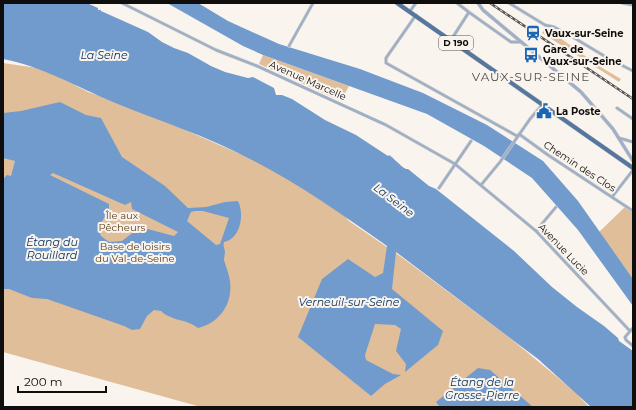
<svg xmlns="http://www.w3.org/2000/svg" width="636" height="410" viewBox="0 0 636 410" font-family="Montserrat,sans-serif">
<rect width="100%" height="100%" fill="#faf4ee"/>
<path fill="#e0be99" d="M 545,27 L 599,66 L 621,79 L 619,82 L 542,33 Z
M 263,55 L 349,86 L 341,101 L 259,64 Z
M 3,63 L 44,69 L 88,92 L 137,109 L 270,167 L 344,215 L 349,221 L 400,256 L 510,338 L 575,392 L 589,407 L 201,407 L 3,352 Z
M 625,207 L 633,213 L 633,279 L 599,232 Z"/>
<path fill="#729bcd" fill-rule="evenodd" d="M 3,3 L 87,3 L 98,8 L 98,10 L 100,10 L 100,9 L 101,11 L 148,32 L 162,42 L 174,48 L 188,53 L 211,66 L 225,72 L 248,78 L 253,77 L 274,88 L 276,95 L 282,95 L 292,99 L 325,120 L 356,135 L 388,156 L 389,155 C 395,159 399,165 406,169 L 408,169 L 429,186 L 436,189 L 514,251 L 552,287 L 577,307 L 604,326 L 618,338 L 619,341 L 633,351 L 633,407 L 591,407 L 538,359 L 396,252 L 392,289 L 443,331 L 438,345 L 405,372 L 406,364 L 396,351 L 401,329 L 395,325 L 375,324 L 365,355 L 366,360 L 393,374 L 401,375 L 385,384 L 371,396 L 298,337 L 322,279 L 348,259 L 375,277 L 383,273 L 387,246 C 343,215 299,184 252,160 C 207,136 159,121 113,102 C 77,87 41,66 3,59 Z
M 167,3 L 198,3 L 228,21 L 279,44 L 360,69 L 423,93 L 487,125 L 543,161 L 578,201 L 633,279 L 633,306 L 578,230 L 532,178 L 484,146 L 427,114 L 263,55 L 243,46 Z
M 60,102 L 86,115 L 101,118 L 122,157 L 165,186 L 188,208 L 206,207 L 225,202 L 238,201 C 245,215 240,239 224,242 C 223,246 224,247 225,251 C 225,254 224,257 224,260 C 226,267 229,274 230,281 C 233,303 220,323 198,328 C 187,319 171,321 161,311 L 154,310 L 147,316 L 140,329 L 132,330 L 124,326 L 47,299 L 32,298 L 9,289 L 3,289 L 3,179 L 7,175 L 11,176 L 15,161 L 3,158 L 3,113 L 21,111 ZM 53,173 L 125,205 L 131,202 L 132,209 L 178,232 L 174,236 L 140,227 L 122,241 L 109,242 L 101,236 L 98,227 L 109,211 L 109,204 L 50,175 ZM 195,211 L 203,211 L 229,218 L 220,244 L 216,245 L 187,221 L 191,212 Z
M 478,368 L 490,370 L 533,407 L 440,407 L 436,402 Z"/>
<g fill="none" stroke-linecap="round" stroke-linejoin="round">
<g stroke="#d5cfca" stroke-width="3.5">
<path id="minor" d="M 122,3 L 216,50 L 257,66 L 386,125 L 455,164 L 536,231 L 630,331
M 457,3 L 470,13 L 511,42 L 521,42
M 509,3 L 545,25 L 554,27 L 571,36 L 606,57 L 633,71
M 622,3 L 633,5
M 410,11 L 416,3
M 416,15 L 386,58 L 386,63 L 517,136
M 451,40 L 469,12
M 289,46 L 313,3
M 617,108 L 633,119
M 519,134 L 548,155 L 633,211
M 619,138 L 633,142
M 481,185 L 500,162 L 530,119 L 542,105
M 439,188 L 471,141
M 612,197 L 633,170
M 536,231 L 556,207
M 633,328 L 625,337 L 626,340 L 633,346"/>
</g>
<g stroke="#d5cfca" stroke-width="4">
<path id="tertiary" d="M 478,3 L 483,10 L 581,92 L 613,129 L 633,161"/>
</g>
<g stroke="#d5cfca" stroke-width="5">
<path id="primary" d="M 397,3 L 633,168"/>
</g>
<use href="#minor" stroke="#9eb0c7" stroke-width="2.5"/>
<use href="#tertiary" stroke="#9eb0c7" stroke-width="3"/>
<use href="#primary" stroke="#55769e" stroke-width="4"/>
<g stroke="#55524f" stroke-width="2.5">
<path id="rail" d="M 490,3 L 633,99"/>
</g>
<use href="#rail" stroke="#faf4ee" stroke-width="1" stroke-dasharray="3" stroke-linecap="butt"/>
</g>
<defs>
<g id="station-bare" transform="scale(1.2)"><path d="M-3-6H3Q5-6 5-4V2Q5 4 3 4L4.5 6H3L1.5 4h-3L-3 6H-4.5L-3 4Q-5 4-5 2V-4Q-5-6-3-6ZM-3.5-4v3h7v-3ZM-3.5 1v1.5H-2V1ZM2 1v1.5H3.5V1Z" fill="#1b65b5" stroke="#faf4ee" stroke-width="2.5" paint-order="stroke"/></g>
<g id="bus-bare" transform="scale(1.2)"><path d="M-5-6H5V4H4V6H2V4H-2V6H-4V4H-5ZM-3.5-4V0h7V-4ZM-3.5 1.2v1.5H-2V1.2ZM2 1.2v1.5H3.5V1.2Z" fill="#1b65b5" stroke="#faf4ee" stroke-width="2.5" paint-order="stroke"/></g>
<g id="civic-bare" transform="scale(1.2)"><path d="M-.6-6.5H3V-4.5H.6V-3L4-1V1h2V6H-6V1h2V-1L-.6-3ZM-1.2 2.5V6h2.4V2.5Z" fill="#1b65b5" stroke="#faf4ee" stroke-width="2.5" paint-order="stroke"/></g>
</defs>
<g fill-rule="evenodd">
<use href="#station-bare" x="533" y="33"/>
<use href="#bus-bare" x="531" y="55"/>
<use href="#civic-bare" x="544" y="111"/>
</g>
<g text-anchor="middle" stroke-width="4" stroke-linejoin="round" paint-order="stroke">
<rect fill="#faf4ee" stroke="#565350" stroke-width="1" x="439" y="36" width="34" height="14" rx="3"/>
<g font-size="9" font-weight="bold" fill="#100e0c">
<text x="456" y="46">D 190</text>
</g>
<g font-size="10" font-weight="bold" fill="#100e0c" stroke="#faf4ee" text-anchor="start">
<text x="545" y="37">Vaux-sur-Seine</text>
<text x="543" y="53">Gare de<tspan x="543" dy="12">Vaux-sur-Seine</tspan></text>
<text x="556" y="115">La Poste</text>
</g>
<g font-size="10" fill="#100e0c" stroke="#faf4ee">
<text transform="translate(308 80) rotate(24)" y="4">Avenue Marcelle</text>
<text transform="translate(580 166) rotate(33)" y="4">Chemin des Clos</text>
<text transform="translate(564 249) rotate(46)" y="4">Avenue Lucie</text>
</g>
<g font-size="10" fill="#604018" stroke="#faf4ee">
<text x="122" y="219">Île aux<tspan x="122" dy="12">Pêcheurs</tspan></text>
<text x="135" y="250">Base de loisirs<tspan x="135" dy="12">du Val-de-Seine</tspan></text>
</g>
<g font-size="11" font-style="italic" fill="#022e5c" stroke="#faf4ee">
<text x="104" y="59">La Seine</text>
<text transform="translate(394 200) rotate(37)" y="4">La Seine</text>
<text x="52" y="246">Étang du<tspan x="52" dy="13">Rouillard</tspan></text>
<text x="349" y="306">Verneuil-sur-Seine</text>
<text x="482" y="386">Étang de la<tspan x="482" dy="13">Grosse-Pierre</tspan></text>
</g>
<g font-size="12" letter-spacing="1" fill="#544f4a" stroke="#faf4ee">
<text x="531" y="81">VAUX-SUR-SEINE</text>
</g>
</g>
<rect width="636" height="410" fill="none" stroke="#100e0c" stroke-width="8"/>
<path d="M18 386v6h88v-6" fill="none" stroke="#100e0c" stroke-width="2"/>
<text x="24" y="386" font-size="12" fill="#100e0c" stroke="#faf4ee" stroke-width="3" paint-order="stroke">200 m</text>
</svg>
